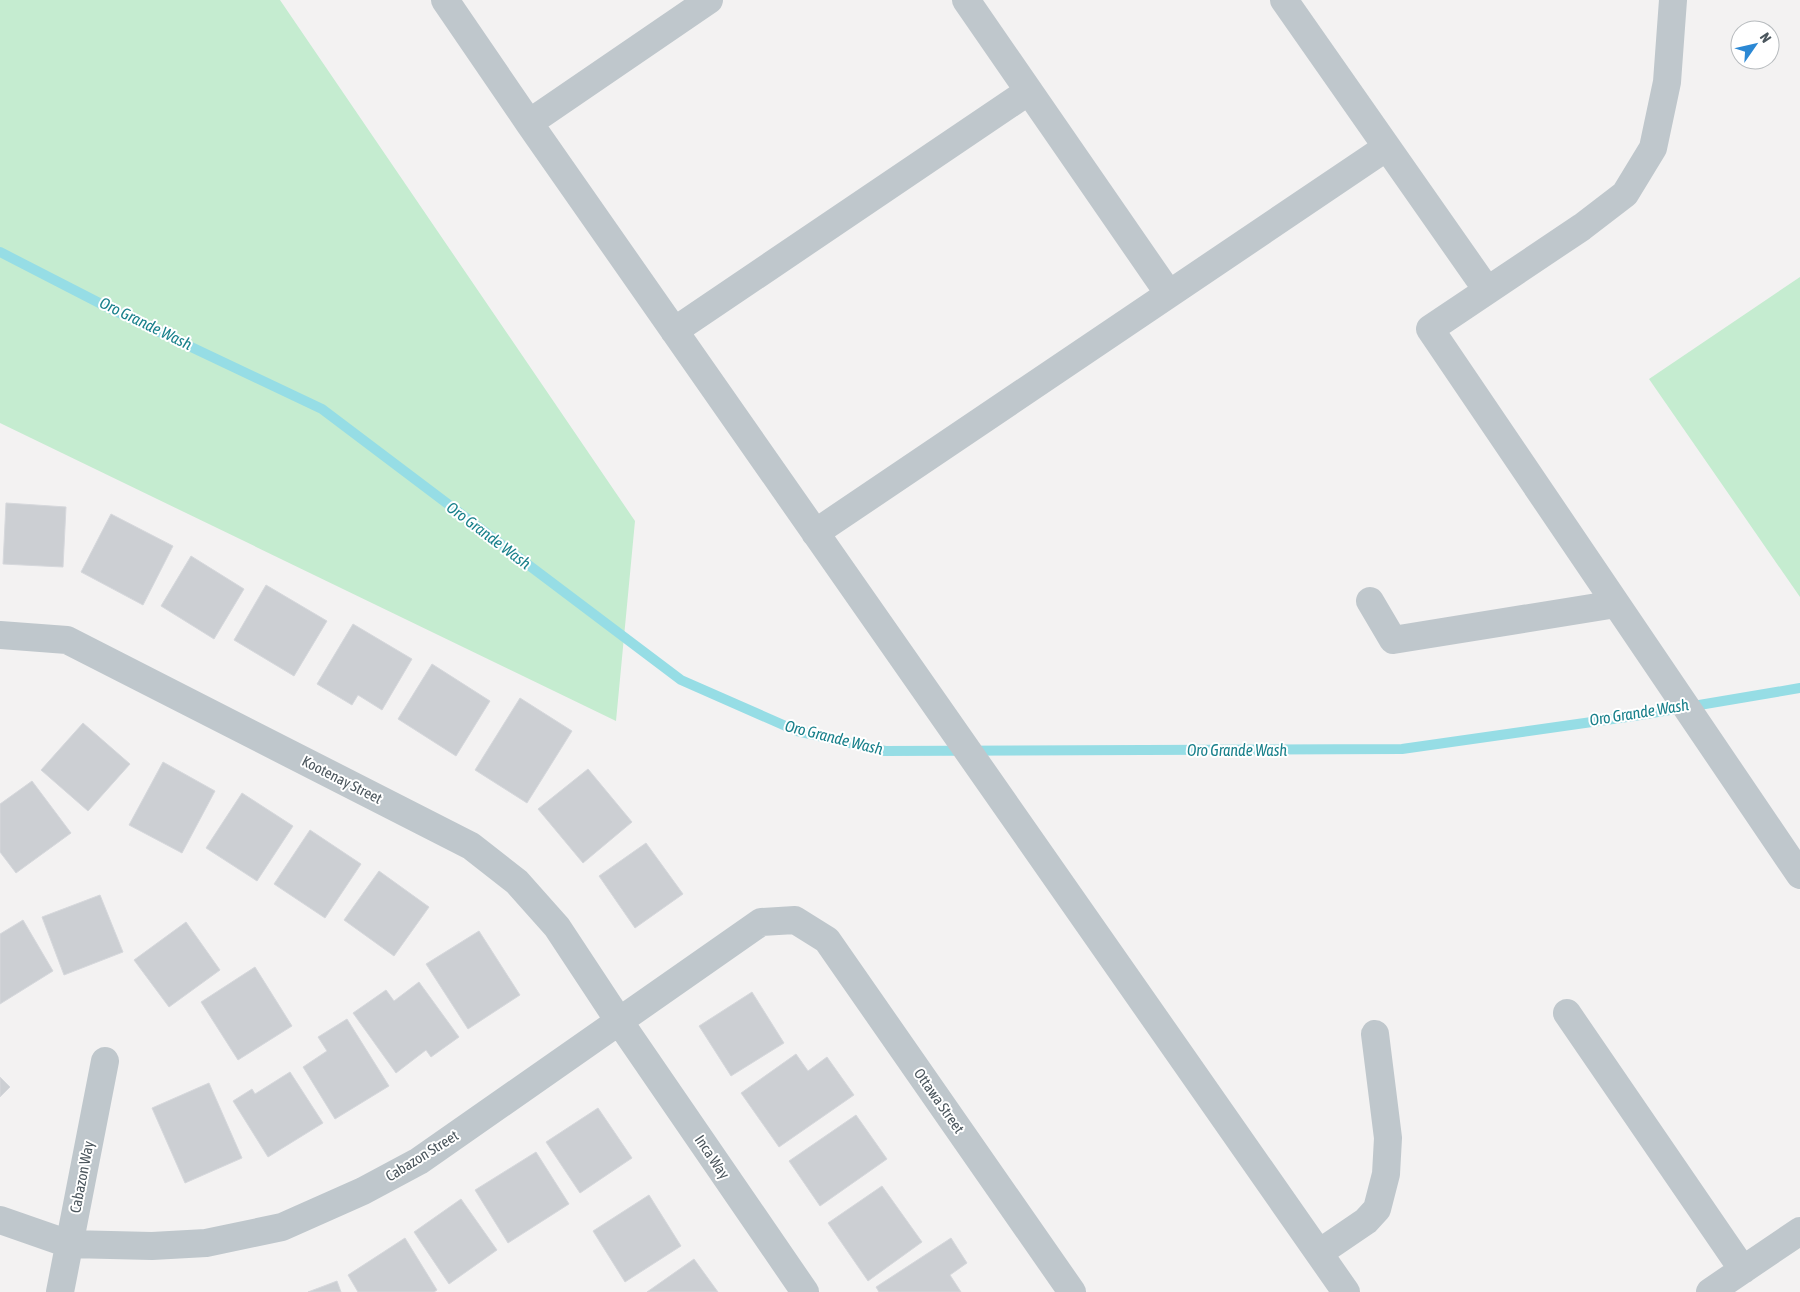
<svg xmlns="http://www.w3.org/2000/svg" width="1800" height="1292" viewBox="0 0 1800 1292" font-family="'Asap Condensed',sans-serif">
<rect width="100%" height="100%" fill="#f3f2f2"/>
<path fill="#c5ecd0" d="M 0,0 L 280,0 L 635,521 L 616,721 L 0,423 Z
M 1800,277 L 1800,597 L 1649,379 Z"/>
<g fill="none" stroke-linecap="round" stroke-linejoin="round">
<path stroke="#96dde5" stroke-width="10" d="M 0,252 L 111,309 L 322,409 L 681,680 L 797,731 L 885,751 L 1402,749 L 1634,716 L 1800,688"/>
</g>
<path fill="#cccfd3" stroke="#d6d8dc" d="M 6,503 L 66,507 L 63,567 L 3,564 Z
M 111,514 L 173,546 L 143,605 L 81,572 Z
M 191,556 L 244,589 L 214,639 L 161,606 Z
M 266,585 L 327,621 L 294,676 L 234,640 Z
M 353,624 L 412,659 L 382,710 L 358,695 L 352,705 L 317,684 Z
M 432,664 L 490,701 L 456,756 L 398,719 Z
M 520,698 L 572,731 L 527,803 L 475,770 Z
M 83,723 L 130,764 L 88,811 L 41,770 Z
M 163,762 L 215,791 L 182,853 L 129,825 Z
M 588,769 L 632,822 L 583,863 L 538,809 Z
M 32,781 L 71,833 L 16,873 L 0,852 L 0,804 Z
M 242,793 L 293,826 L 257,881 L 206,848 Z
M 310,830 L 361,864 L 325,918 L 274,884 Z
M 646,843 L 683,894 L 635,928 L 599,876 Z
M 379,871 L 429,907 L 394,956 L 344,920 Z
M 100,895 L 123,952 L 64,975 L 42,917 Z
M 23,920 L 53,971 L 0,1004 L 0,934 Z
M 186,922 L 220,970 L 169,1007 L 134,960 Z
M 479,931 L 520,995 L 468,1029 L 426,964 Z
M 255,967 L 292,1026 L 238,1060 L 201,1002 Z
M 419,982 L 459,1037 L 431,1057 L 426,1050 L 396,1073 L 353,1013 L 386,990 L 394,1001 Z
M 752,992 L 784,1043 L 731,1076 L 699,1026 Z
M 347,1019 L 389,1086 L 335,1119 L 303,1067 L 327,1051 L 318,1037 Z
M 796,1054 L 808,1071 L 827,1057 L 854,1095 L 779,1147 L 741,1093 Z
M 290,1072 L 323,1123 L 268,1157 L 233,1101 L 252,1089 L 255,1094 Z
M 0,1077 L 10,1087 L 0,1097 Z
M 209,1083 L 242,1158 L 185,1183 L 152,1108 Z
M 598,1108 L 632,1158 L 580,1193 L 546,1142 Z
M 856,1115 L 887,1159 L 820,1206 L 789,1161 Z
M 536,1152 L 569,1204 L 508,1243 L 475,1190 Z
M 882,1186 L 922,1242 L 868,1281 L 828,1223 Z
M 649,1195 L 681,1246 L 625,1282 L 593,1231 Z
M 461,1199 L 497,1250 L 449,1284 L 414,1232 Z
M 405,1238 L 437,1290 L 434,1292 L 358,1292 L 348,1275 Z
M 951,1238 L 967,1263 L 950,1275 L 961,1292 L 879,1292 L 876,1287 Z
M 694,1259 L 718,1292 L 647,1292 Z
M 337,1281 L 341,1292 L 308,1292 Z"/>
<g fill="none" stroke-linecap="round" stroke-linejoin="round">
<path stroke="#bfc7cc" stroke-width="28" d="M 445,0 L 529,123 L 1346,1292
M 966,0 L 1169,294
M 1284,0 L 1487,290
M 1673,0 L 1667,82 L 1653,148 L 1625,194 L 1582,227 L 1430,329 L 1800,875
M 529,123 L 709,0
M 674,331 L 1029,91
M 815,533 L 1387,147
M 1370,601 L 1393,640 L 1616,604
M 0,635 L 67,640 L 471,846 L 517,882 L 557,927 L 619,1021 L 805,1292
M 1567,1013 L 1743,1270
M 0,1220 L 69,1244 L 152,1246 L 206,1243 L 282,1227 L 363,1191 L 419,1161 L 761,922 L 795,920 L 827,940 L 1072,1292
M 1319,1253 L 1366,1221 L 1377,1209 L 1386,1174 L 1388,1138 L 1375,1034
M 60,1292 L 105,1061
M 1710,1292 L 1800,1231"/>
</g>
<g text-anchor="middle" stroke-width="4" stroke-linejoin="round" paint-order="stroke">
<g font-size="15" fill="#4b565d" stroke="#fff">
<text transform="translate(342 780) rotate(27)" y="5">Kootenay Street</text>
<text transform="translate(939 1101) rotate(55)" y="5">Ottawa Street</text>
<text transform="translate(422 1156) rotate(-32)" y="5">Cabazon Street</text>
<text transform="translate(712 1157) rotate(56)" y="5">Inca Way</text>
<text transform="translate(82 1177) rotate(-79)" y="5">Cabazon Way</text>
</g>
<g font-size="16" font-style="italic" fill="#19808b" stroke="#fff">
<text transform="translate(146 323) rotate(26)" y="6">Oro Grande Wash</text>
<text transform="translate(489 535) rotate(37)" y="6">Oro Grande Wash</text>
<text transform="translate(1639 712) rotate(-9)" y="6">Oro Grande Wash</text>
<text transform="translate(834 737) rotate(14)" y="6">Oro Grande Wash</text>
<text x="1237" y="756">Oro Grande Wash</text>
</g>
</g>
<g transform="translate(1755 45) rotate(56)"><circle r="24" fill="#ffffff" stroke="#b7bbbe"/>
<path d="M0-4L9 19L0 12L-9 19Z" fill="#2b88d4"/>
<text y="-8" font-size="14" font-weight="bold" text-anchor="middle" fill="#4b565d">N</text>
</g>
</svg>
